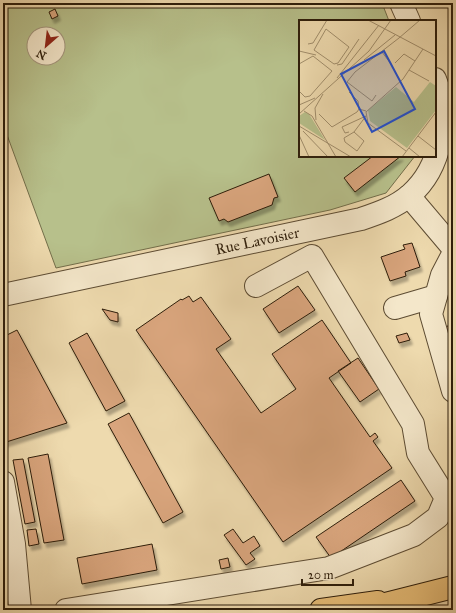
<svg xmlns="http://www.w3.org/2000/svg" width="456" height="613" viewBox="0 0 456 613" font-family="'IM FELL Great Primer',serif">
<defs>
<filter id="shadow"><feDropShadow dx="2.5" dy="4.5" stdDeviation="1" flood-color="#0004"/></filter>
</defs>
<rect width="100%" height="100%" fill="#eedaae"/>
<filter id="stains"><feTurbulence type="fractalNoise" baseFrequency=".005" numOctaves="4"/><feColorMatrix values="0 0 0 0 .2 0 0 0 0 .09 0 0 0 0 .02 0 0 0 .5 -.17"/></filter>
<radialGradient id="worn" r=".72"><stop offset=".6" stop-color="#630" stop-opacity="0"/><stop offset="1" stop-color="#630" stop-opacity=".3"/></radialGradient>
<path fill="#b7c08b" stroke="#726e4a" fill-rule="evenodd" d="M 3,3 L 382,3 L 389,21 L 300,21 L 300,156 L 415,156 L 386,193 L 330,210 L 56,268 L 3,124 ZM 34,34 L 58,34 L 58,58 L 34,58 Z"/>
<path fill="#d9a57d" stroke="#2d1d0a" filter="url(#shadow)" d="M 55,9 L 58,16 L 52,19 L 49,12 Z
M 373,156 L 401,156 L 355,192 L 344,178 Z
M 269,174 L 278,197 L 274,198 L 272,205 L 228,222 L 224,219 L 219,221 L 209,198 Z
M 412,243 L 420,267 L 405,272 L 406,276 L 390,281 L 381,257 L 405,249 L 403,245 Z
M 298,286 L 315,310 L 279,333 L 263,309 Z
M 189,296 L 193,302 L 201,297 L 231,339 L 216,349 L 261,413 L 296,389 L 272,354 L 322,320 L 351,363 L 329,378 L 370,437 L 375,433 L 378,437 L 373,441 L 392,468 L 283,542 L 136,330 L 181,299 L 182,300 Z
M 102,309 L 118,313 L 118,322 L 110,320 Z
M 453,324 L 453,373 L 440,329 Z
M 3,327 L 7,335 L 17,330 L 67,423 L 3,443 Z
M 87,333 L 125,401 L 106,411 L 69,343 Z
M 407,333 L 410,340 L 399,343 L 396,336 Z
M 358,358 L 379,389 L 360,402 L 338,371 Z
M 129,413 L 183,512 L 163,523 L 108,424 Z
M 48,454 L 64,540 L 44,543 L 28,458 Z
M 23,459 L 35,522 L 25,524 L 13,460 Z
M 401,480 L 415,501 L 331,558 L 316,537 Z
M 36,529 L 39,544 L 29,546 L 27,530 Z
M 233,529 L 243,543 L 254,536 L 260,546 L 250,553 L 255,559 L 246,565 L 224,535 Z
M 152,544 L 157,570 L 82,584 L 77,558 Z
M 228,558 L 230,567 L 221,569 L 219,560 Z"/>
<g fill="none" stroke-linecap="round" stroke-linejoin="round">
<g stroke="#5d4c33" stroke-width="24">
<g id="minor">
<path d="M 401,3 L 409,21"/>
<path d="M 409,196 L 453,248"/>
<path d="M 453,254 L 442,275 L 431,314 L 453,391"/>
<path id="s1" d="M 3,295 L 361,219 C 379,213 396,207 410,195 C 441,168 451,116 435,79"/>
<path d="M 395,308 L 436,296"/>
<path d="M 3,482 L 14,544 L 20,610"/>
<path d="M 66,610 L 329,568 L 414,535 L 438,517 L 446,498 L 418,453 L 413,424 L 312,256 L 256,286"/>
</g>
</g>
<g stroke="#2d1d0a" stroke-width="24">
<path id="major" d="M 321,610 L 378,602
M 362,610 L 453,587"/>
</g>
<use href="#minor" stroke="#f4e7ca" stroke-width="22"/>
<use href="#major" stroke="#e7bd77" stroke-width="22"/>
</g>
<g text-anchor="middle" stroke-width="3" stroke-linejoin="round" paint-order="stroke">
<g font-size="15" fill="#2d1d0a" stroke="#f4e7ca">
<text dy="5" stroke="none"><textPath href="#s1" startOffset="260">Rue Lavoisier</textPath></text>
</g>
</g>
<g transform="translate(299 20)">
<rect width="137" height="137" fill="#eedaae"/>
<path d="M 131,62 L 137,66 L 137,90 L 108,128 L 71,101 L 69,90 L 97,67 L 115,82 ZM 6,92 L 10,94 L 26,120 L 0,103 L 0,96 Z" fill="#b7c08b"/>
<path fill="none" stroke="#a18e6c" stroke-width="1" d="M 69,0 L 137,36M 27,9 L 50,27 L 39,43 L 35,44 L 15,30 ZM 100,18 L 121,0M 9,24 L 14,23 L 28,0M 0,31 L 17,35M 83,32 L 92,44M 65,40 L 96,15M 96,43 L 105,34 L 116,41M 0,44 L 14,36 L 33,51 L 11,76 L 6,77 L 0,71M 38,45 L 43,44 L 60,19M 110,50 L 130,61M 38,58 L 80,5M 50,72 L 59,81 L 60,89M 77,75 L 73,81 L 48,62 L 56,52 L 100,18M 0,85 L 16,78M 5,91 L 13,96 L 37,137M 0,94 L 70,31 L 92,0M 20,94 L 33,107 L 58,92 L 60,89 L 67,91M 17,100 L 16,88 L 24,74M 0,106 L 52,137M 4,111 L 29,137M 50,112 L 46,113 L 43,107 L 67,96 L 55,112 L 45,118 L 46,122 L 58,131 L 65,121 L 55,112M 0,115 L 10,137M 119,116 L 137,130M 110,128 L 121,137M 107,131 L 69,103 L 67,92 L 104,59 L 124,29M 103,137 L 137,92"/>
<path fill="#1d4ed8" fill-opacity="0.15" stroke="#1d4ed8" stroke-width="2" d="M 85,31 L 116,89 L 73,112 L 42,54 Z"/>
<rect width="137" height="137" fill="none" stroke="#2d1d0a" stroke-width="2"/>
</g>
<rect width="456" height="613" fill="none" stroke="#eedaae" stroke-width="16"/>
<rect x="4" y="4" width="448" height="605" fill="none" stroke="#2d1d0a" stroke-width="2"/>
<rect x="8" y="8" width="440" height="597" fill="none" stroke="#2d1d0a"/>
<g transform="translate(46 46) rotate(208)"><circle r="19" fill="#f4e7ca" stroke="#a4967d"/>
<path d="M0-3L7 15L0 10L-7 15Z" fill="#8f2418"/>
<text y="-6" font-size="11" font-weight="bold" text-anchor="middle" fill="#2d1d0a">N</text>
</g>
<path d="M302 579v6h51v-6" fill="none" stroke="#2d1d0a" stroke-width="2"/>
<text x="308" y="579" font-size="12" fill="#2d1d0a" stroke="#f4e7ca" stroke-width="3" paint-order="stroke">20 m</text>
<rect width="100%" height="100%" filter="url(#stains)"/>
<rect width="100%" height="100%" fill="url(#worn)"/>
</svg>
